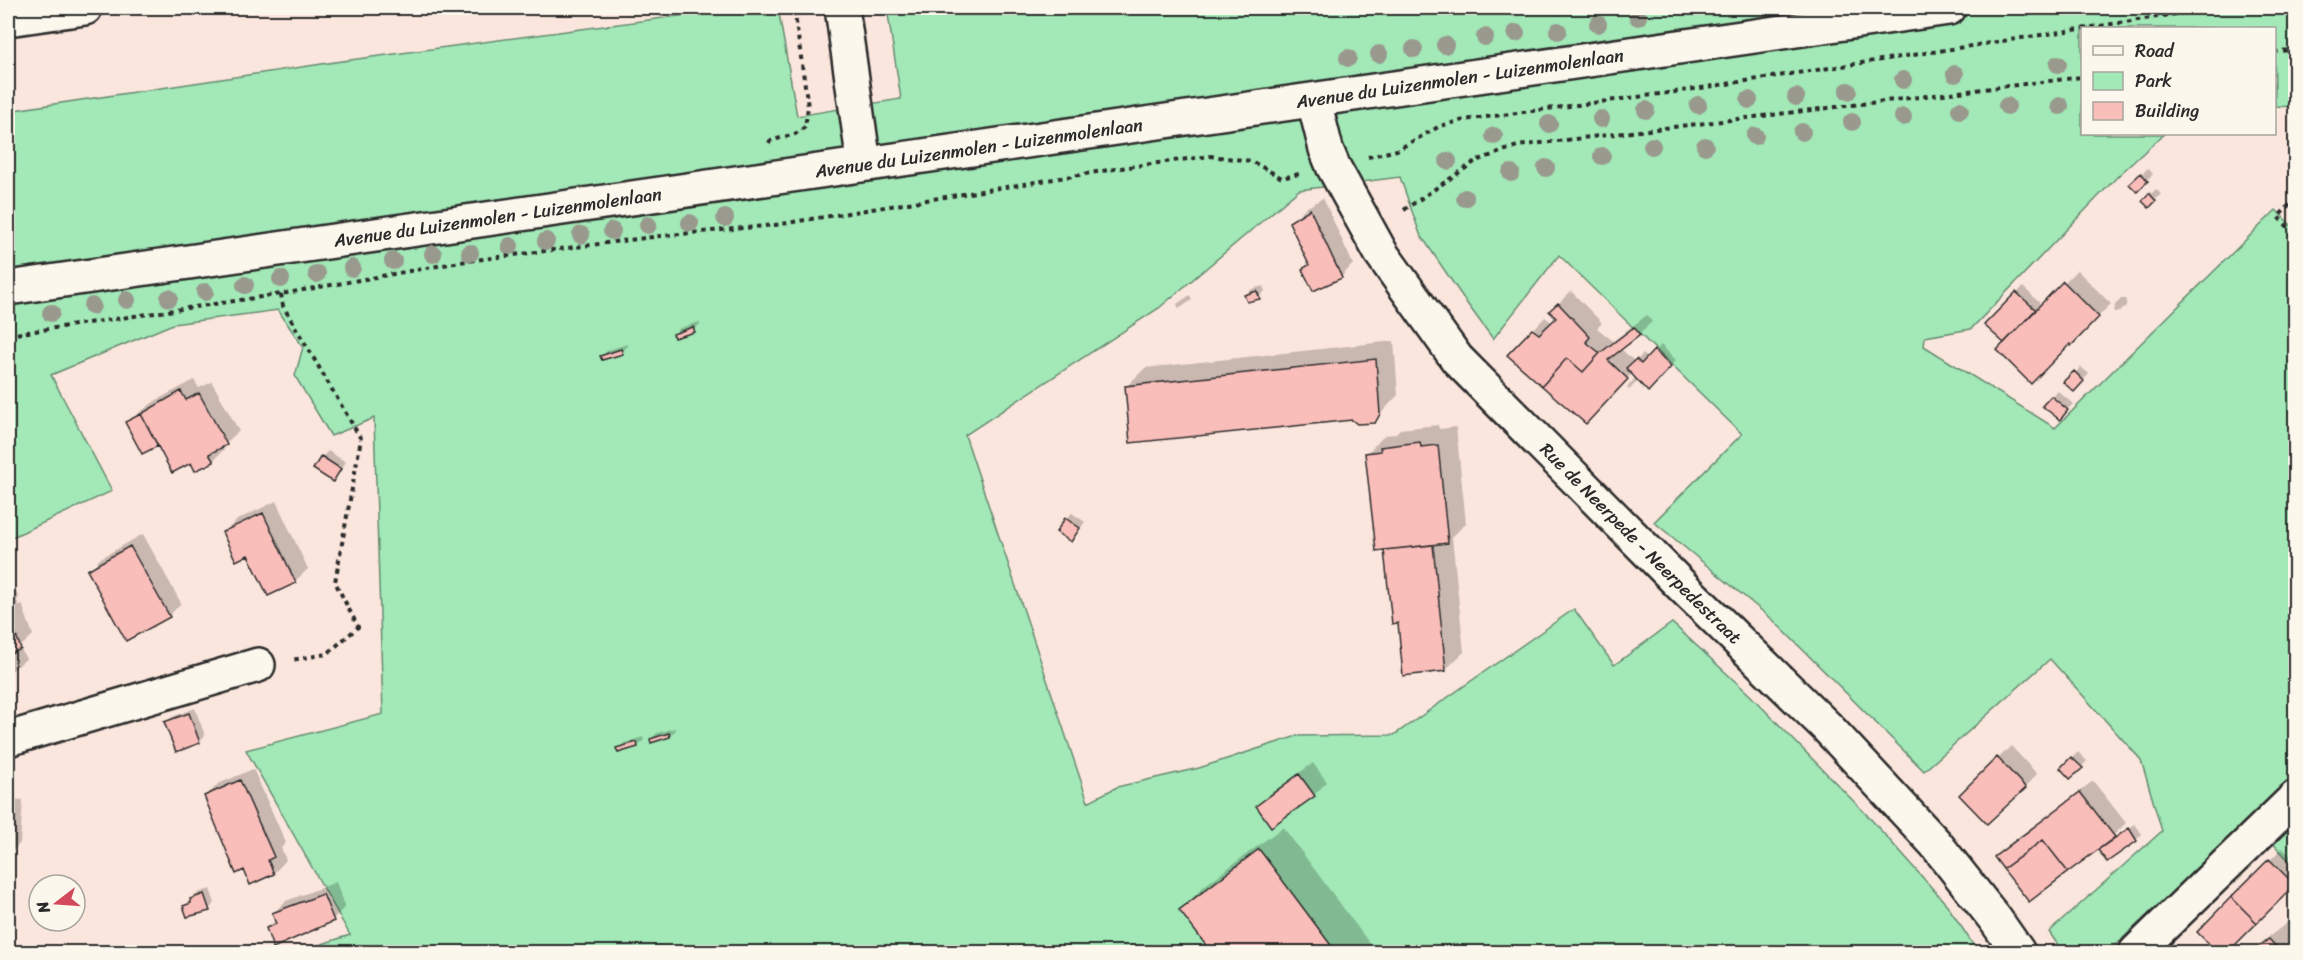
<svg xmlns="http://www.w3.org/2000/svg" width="2303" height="960" viewBox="0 0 2303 960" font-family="Sriracha,sans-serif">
<rect width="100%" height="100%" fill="#fbe6dd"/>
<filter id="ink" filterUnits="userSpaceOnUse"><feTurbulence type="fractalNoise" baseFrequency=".0167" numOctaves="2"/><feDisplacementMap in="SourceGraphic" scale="12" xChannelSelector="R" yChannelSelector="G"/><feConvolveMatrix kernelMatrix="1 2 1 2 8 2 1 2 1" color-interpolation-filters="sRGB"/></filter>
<g filter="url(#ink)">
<path fill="#a2e9b7" stroke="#668a71" stroke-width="1.5" d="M 738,8 L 778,8 L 797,116 L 901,99 L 887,8 L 2295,8 L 2295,107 L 2275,106 L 2274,28 L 2082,28 L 2082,134 L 2164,134 L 2119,175 L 1971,329 L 1925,337 L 1924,346 L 2055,428 L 2276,210 L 2295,229 L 2296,587 L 2292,590 L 2296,594 L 2295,867 L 2250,819 L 2108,952 L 2063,952 L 2049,932 L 2162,831 L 2141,760 L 2050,659 L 1924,771 L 1773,620 L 1654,522 L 1742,434 L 1559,255 L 1493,339 L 1466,302 L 1420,234 L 1400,177 L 1299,190 L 1159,308 L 965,435 L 1088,802 L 1117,787 L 1199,768 L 1297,736 L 1394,735 L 1574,609 L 1614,665 L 1672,623 L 1750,695 L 1869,817 L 1947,905 L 1978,952 L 297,952 L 350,935 L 246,750 L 383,714 L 374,418 L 331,436 L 295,376 L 303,347 L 278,310 L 173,324 L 51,375 L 112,491 L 8,539 L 8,111 L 335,62 Z"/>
<path fill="#0003" d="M 2148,168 L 2153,174 L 2137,190 L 2131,184 Z
M 2156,189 L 2161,194 L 2149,206 L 2144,201 Z
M 1323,198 L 1353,264 L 1341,277 L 1304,269 L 1310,263 L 1291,222 L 1304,209 Z
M 2077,270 L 2111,304 L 2071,343 L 2023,326 L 1986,324 L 2023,287 L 2042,305 Z
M 1263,286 L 1265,291 L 1259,297 L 1246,295 L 1252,289 Z
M 1571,291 L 1602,323 L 1597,328 L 1613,341 L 1647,315 L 1652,322 L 1621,349 L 1635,362 L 1643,354 L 1648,359 L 1661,345 L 1676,360 L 1648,390 L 1639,380 L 1629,390 L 1627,388 L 1636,377 L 1632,373 L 1598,409 L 1533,330 L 1545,317 L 1553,323 L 1558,318 L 1551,311 Z
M 1190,295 L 1192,300 L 1179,309 L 1177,304 Z
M 2121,299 L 2126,299 L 2126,306 L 2120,312 L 2114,312 L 2115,305 Z
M 699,322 L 700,324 L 694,330 L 674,334 L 680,328 Z
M 1394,341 L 1398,395 L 1374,421 L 1126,387 L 1145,368 Z
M 627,344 L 628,346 L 622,352 L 602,356 L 608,350 Z
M 2081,367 L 2089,374 L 2074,390 L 2066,382 Z
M 194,380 L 199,388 L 212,382 L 239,431 L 224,445 L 225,448 L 213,461 L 192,461 L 158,444 L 127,422 L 155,401 Z
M 2058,391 L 2073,404 L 2059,418 L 2044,405 Z
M 1438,425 L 1439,429 L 1456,427 L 1466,523 L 1452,537 L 1464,652 L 1445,670 L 1399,622 L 1367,453 L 1385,435 L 1395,434 L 1400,429 Z
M 328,451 L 346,462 L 333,480 L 322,457 Z
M 276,501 L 308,569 L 295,581 L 269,594 L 249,553 L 224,533 L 237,520 Z
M 1072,513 L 1085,522 L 1071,540 L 1066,519 Z
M 143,534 L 181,603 L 169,616 L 89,570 L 101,558 Z
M 11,588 L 13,592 L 16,591 L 19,598 L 17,600 L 19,606 L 22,604 L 33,635 L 20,647 L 26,659 L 8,674 L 8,590 Z
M 195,708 L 205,736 L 199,742 L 166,723 L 172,717 Z
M 675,728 L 676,730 L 670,736 L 651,739 L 657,733 Z
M 643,737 L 644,740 L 638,746 L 618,749 L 624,743 Z
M 2011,746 L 2037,774 L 2025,787 L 1961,795 Z
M 2078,752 L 2087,761 L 2071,777 L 2062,768 Z
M 1313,763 L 1327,782 L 1314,795 L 1258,806 L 1271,793 Z
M 253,769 L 286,843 L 281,848 L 286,860 L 274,873 L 251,883 L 206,797 L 218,784 Z
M 2093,781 L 2126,823 L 2110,839 L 2111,841 L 2135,824 L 2142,834 L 2136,840 L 2107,860 L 2100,850 L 2108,843 L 2106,841 L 1996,857 L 2008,845 Z
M 8,799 L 23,800 L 20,843 L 8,856 Z
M 1283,827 L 1376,952 L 1212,952 L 1181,910 L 1204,886 Z
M 2282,848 L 2296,861 L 2296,882 L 2226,952 L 2219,952 L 2199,932 Z
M 336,882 L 345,907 L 333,919 L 267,929 L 276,920 L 273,913 L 286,901 Z
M 210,889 L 215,903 L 209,909 L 185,906 L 198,893 Z
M 2288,922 L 2296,930 L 2296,952 L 2249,952 Z"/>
<path fill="#fabeba" stroke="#2b2b2b" stroke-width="1.5" d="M 2141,173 L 2148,181 L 2137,192 L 2129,184 Z
M 2149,193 L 2156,201 L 2149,208 L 2142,201 Z
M 1310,209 L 1342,278 L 1313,291 L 1302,269 L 1309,265 L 1289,222 Z
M 2063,281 L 2099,317 L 2071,346 L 2070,344 L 2031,384 L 1997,350 Z
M 1257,291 L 1260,299 L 1247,302 L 1244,295 Z
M 2016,292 L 2036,310 L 2004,343 L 1984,325 Z
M 1558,303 L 1590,337 L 1586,342 L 1600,353 L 1583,372 L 1567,358 L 1542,386 L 1507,355 L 1532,329 L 1539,334 L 1556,318 L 1549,311 Z
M 693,327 L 695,332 L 674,338 L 673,334 Z
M 1634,327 L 1640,335 L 1608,360 L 1628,379 L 1586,424 L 1542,386 L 1567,358 L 1583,372 L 1600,353 Z
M 621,349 L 623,354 L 602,360 L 600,356 Z
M 1654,350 L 1671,367 L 1648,392 L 1626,368 L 1636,359 L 1641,364 Z
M 1376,359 L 1380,414 L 1375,423 L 1357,424 L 1352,420 L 1130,443 L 1125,386 Z
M 2074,371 L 2084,381 L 2074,392 L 2063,382 Z
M 181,391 L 186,400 L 199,393 L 227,445 L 209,454 L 214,462 L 195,471 L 191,463 L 172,473 L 141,414 Z
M 2051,396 L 2068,410 L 2060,420 L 2042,406 Z
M 141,414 L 158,446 L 142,454 L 125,422 Z
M 1420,442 L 1421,447 L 1438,445 L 1448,543 L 1376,551 L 1365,453 L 1381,451 L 1380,447 Z
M 321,456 L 341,469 L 333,482 L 313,469 Z
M 263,513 L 296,583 L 268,596 L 248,555 L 236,561 L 222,532 Z
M 1065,518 L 1080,528 L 1071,542 L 1056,532 Z
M 1433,545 L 1446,671 L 1403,676 L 1398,623 L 1392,624 L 1384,550 Z
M 130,546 L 170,617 L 126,641 L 87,570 Z
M 9,616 L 21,649 L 8,655 L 8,617 Z
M 189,713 L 200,743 L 176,752 L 164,722 Z
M 669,733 L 670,737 L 651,743 L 650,739 Z
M 637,742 L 638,747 L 618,753 L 616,748 Z
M 1997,757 L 2026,788 L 1987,824 L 1959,795 Z
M 2071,757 L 2083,768 L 2070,779 L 2060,768 Z
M 1299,774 L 1315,796 L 1271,827 L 1256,806 Z
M 240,780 L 274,857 L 268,860 L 274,874 L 250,885 L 244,870 L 236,874 L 204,796 Z
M 2080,792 L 2115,837 L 2068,872 L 2043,840 L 2003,869 L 1994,857 Z
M 8,812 L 11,812 L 8,857 Z
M 2129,828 L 2137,841 L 2107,862 L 2098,850 Z
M 2043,840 L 2068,872 L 2029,902 L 2003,869 Z
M 1259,849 L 1336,952 L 1211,952 L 1179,910 Z
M 2269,859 L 2295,885 L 2257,923 L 2231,897 Z
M 204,894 L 210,911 L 187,917 L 183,906 L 191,903 L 190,899 Z
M 323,894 L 334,921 L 273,948 L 266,928 L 276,924 L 272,913 Z
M 2231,897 L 2257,923 L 2228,952 L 2217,952 L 2197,932 Z
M 2269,939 L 2281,952 L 2252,952 Z"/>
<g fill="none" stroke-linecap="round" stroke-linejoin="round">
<g stroke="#2b2b2b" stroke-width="38">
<g id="minor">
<path d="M 842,8 L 864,164"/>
<path id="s1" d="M 1314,101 L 1326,149 L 1333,166 L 1381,253 L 1457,359 L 1683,587 L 1827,727 L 1935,843 L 1995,919 L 2018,952"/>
<path id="s2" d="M 8,288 L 1949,8"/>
<path d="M 8,739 L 258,665"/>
<path d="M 2136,952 L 2296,797"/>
</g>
</g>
<g stroke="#2b2b2b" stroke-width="38">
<path id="highway" d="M 8,19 L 85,8"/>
</g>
<path stroke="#2b2b2b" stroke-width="4" stroke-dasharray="4.5 4.5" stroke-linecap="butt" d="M 2274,52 L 2296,49
M 769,143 L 770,141 L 795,134 L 805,127 L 808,107 L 794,8
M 1368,157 L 1397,150 L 1440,126 L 1464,120 L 1675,92 L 2215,8
M 2296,198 L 2278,217 L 2296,235
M 1404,210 L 1476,161 L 1517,146 L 2082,77
M 281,294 L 283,306 L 361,439 L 335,582 L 358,627 L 327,654 L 291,660
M 8,335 L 281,294 L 460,262 L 660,236 L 775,225 L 1121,168 L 1210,156 L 1251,161 L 1282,178 L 1299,174"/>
<use href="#minor" stroke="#fbf7ec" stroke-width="33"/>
<use href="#highway" stroke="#fbf7ec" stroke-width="33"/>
</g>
<g fill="#99998e">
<circle cx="1638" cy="17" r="9"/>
<circle cx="1598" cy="24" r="9"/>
<circle cx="1558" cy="31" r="9"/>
<circle cx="1516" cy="33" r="9"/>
<circle cx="1485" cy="37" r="9"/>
<circle cx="1445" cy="45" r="9"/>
<circle cx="1414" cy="49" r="9"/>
<circle cx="1379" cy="54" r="9"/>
<circle cx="1348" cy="58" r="9"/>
<circle cx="2058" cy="64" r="9"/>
<circle cx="1955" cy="74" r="9"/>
<circle cx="1903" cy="80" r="9"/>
<circle cx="1848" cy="91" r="9"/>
<circle cx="1796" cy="97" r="9"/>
<circle cx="1749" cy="100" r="9"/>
<circle cx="1698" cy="105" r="9"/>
<circle cx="2007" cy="106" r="9"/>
<circle cx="2060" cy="106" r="9"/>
<circle cx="1646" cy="110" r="9"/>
<circle cx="1960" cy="110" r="9"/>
<circle cx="1903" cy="117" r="9"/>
<circle cx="1601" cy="119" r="9"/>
<circle cx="1852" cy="122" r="9"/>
<circle cx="1549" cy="124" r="9"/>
<circle cx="1802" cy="132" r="9"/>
<circle cx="1494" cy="136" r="9"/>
<circle cx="1755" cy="136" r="9"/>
<circle cx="1652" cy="146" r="9"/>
<circle cx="1705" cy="146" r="9"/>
<circle cx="1602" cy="156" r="9"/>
<circle cx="1448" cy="161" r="9"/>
<circle cx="1546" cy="168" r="9"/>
<circle cx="1511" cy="173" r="9"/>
<circle cx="1465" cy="198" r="9"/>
<circle cx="725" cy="218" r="9"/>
<circle cx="690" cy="223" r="9"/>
<circle cx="648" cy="225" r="9"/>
<circle cx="612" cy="231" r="9"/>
<circle cx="581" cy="235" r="9"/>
<circle cx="546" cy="241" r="9"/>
<circle cx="510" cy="246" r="9"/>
<circle cx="470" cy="253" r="9"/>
<circle cx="433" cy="254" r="9"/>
<circle cx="393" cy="261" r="9"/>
<circle cx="352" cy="268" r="9"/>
<circle cx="317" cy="274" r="9"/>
<circle cx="281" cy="279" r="9"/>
<circle cx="245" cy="285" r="9"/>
<circle cx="205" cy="292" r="9"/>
<circle cx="169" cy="298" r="9"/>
<circle cx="127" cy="300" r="9"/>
<circle cx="92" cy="306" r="9"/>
<circle cx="51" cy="313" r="9"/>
</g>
</g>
<g text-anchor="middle" stroke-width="5" stroke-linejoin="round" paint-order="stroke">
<g font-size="18" fill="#2b2b2b" stroke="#fbf7ec">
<text dy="6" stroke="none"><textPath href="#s2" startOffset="1467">Avenue du Luizenmolen - Luizenmolenlaan</textPath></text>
<text dy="6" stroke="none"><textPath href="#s2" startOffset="981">Avenue du Luizenmolen - Luizenmolenlaan</textPath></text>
<text dy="6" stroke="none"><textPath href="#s2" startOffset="495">Avenue du Luizenmolen - Luizenmolenlaan</textPath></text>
<text dy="6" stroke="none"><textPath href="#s1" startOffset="558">Rue de Neerpede - Neerpedestraat</textPath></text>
</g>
</g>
<rect width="2303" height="960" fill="none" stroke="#fbf7ec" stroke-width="30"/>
<rect x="15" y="15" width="2273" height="930" fill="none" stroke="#2b2b2b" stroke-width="2" filter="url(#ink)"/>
<rect x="2081" y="27" width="195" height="108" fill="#fbf7ec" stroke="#a8a59f" stroke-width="1.5"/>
<rect x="2093" y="46" width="30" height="9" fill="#fbf7ec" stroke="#a8a59f" stroke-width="1.5"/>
<text x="2135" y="57" font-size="18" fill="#2b2b2b">Road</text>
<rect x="2093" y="72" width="30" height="18" fill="#a2e9b7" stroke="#a8a59f" stroke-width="1.5"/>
<text x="2135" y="87" font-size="18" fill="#2b2b2b">Park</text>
<rect x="2093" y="102" width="30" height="18" fill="#fabeba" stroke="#a8a59f" stroke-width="1.5"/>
<text x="2135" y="117" font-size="18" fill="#2b2b2b">Building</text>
<g transform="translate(57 903) rotate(253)"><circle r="28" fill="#fbf7ec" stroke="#a8a59f" stroke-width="1.5"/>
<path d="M0-4.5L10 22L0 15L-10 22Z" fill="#d1495b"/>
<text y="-9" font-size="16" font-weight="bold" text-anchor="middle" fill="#2b2b2b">N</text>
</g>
</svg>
